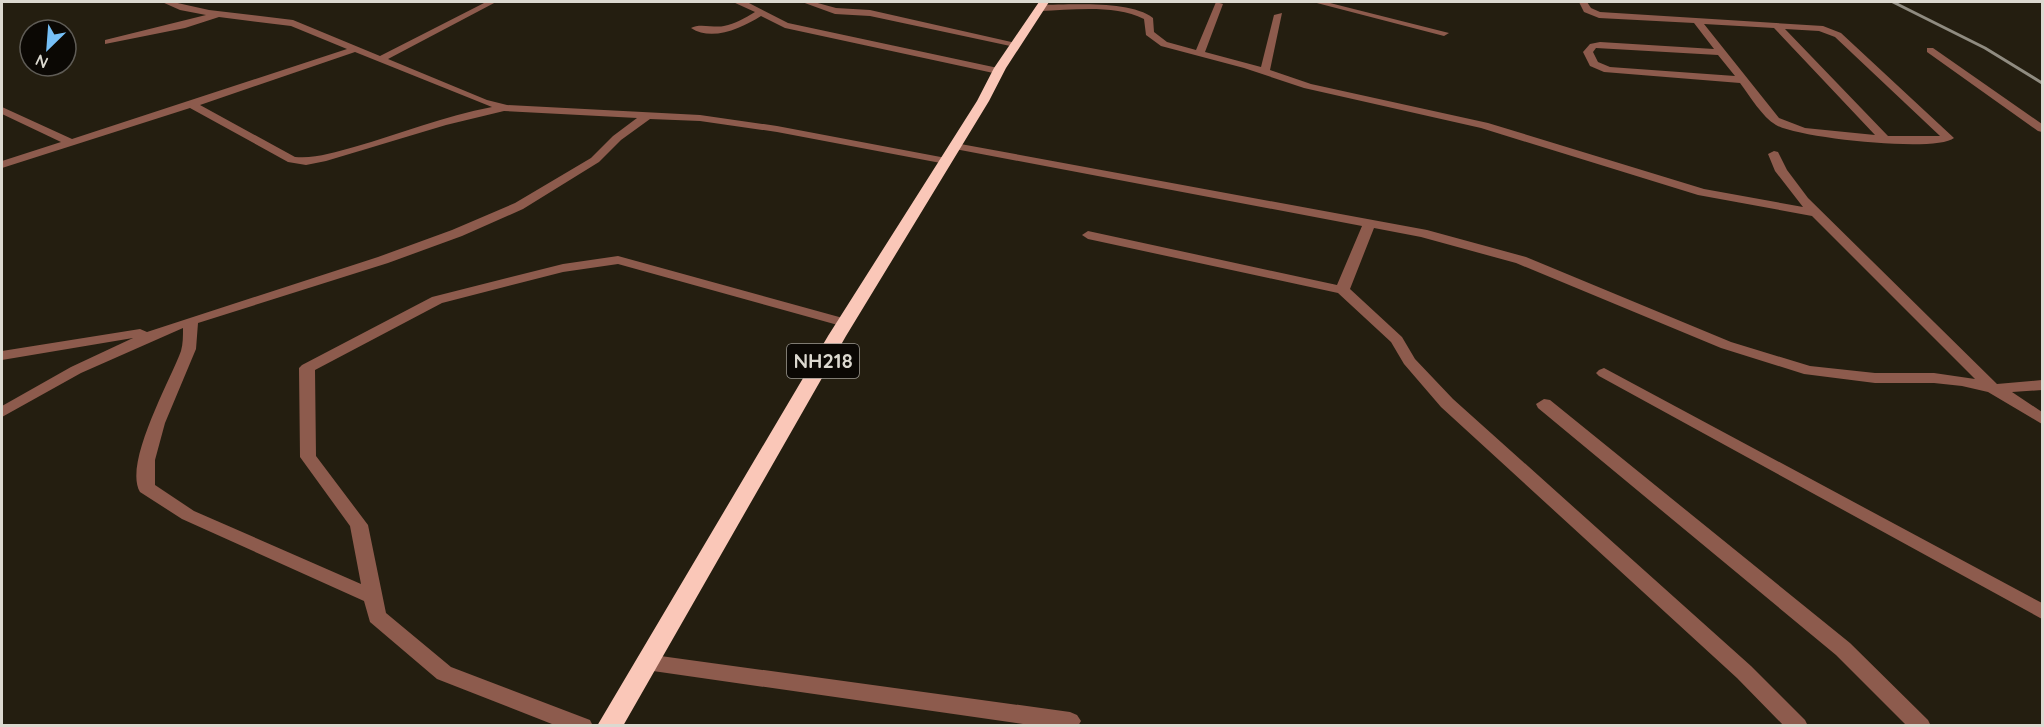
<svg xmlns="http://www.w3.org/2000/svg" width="2044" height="727" viewBox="0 0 2044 727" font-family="Quicksand,sans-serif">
<rect width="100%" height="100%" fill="#241e10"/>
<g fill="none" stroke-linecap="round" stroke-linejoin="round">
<path fill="#8d5b4d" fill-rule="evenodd" d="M 162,2 L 173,2 L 209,10 L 293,20 L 380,56 L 486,2 L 496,2 L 388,59 L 487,100 L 507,105 L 700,115 L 777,126 L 946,158 L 952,161 L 946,164 L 777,132 L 700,121 L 650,119 L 621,140 L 599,162 L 523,209 L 462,236 L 388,263 L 198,323 L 196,349 L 165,423 L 155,460 L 155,485 L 194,511 L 361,584 L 350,526 L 300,457 L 299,368 L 302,365 L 432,297 L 563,264 L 618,256 L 850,320 L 852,323 L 845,327 L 618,264 L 563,272 L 442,303 L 315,370 L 316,456 L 368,525 L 386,613 L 451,667 L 590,720 L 593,726 L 557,726 L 437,679 L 370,622 L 364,601 L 182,519 L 140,492 C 123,464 170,381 181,351 C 183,344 183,336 183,328 L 81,373 L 2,417 L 2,406 L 71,367 L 133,338 L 2,360 L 2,351 L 140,329 L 147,332 L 378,257 L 452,230 L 515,203 L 591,158 L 613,136 L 637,118 L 504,111 L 446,125 L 326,161 L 306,165 L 288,162 L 190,108 L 2,168 L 2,161 L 61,142 L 2,114 L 2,107 L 72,139 L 347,49 L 291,26 L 219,17 L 185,28 L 105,44 L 105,40 L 206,15 L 180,10 ZM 355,52 L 492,107 C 444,116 400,134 354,147 C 335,152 315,159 295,157 L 200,105 Z
M 733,2 L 747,2 L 788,23 L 998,68 L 1003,71 L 998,74 L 785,28 L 761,16 C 742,28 712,42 691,28 C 699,23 714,28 724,26 C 735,24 745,18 755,12 Z
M 802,2 L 814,2 L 836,8 L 870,10 L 1020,44 L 1015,47 L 870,16 L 835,14 Z
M 1216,2 L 1223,4 L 1205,52 L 1261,67 L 1274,15 L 1282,13 L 1270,70 L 1311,84 L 1488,123 L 1704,189 L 1803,207 L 1775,171 L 1768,154 L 1774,151 L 1778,152 L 1787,170 L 1808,198 L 1997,384 L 2042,380 L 2042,390 L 2012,392 L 2042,412 L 2042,424 L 1988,392 L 1962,386 L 1934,383 L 1875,383 L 1804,374 L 1721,348 L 1516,263 L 1421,237 L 1374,228 L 1350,289 L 1402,337 L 1415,359 L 1453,399 L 1751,666 L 1805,720 L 1808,726 L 1784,726 L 1737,678 L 1441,407 L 1404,364 L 1391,342 L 1338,293 L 1088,239 L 1082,235 L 1088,231 L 1337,285 L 1362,226 L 955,149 L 949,146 L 955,143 L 1427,230 L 1526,257 L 1731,342 L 1810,366 L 1875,373 L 1934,373 L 1975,379 L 1812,216 L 1698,195 L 1481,128 L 1304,88 L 1244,68 L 1161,46 L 1146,35 L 1144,19 C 1114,4 1072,10 1040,11 L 1036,8 L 1040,5 C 1069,5 1130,0 1153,18 L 1154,32 L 1167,42 L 1196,50 Z
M 1313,2 L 1326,2 L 1449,33 L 1444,36 Z
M 1579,2 L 1587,2 L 1591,8 L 1600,12 L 1823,26 L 1841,33 L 1954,138 C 1936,153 1798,138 1776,125 C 1762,117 1750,96 1740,83 L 1604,72 L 1590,66 L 1583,52 L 1590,44 L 1600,42 L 1714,49 L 1694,23 L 1599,18 L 1584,12 ZM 1704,24 L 1774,28 L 1875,135 L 1805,128 L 1779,118 ZM 1785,29 L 1819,31 L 1835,37 L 1940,136 L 1888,136 ZM 1596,48 L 1718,55 L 1735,76 L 1610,67 L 1598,62 L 1593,52 Z
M 1927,48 L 1933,48 L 2042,124 L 2042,132 L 2038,131 L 1927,52 Z
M 1604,368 L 2042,603 L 2042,619 L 1599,376 L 1596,373 L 1599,370 Z
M 1544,399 L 1550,400 L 1850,643 L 1928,720 L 1931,726 L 1907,726 L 1836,655 L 1538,408 L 1536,404 Z
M 646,654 L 1070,712 L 1077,715 L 1081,721 L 1078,726 L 1037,726 L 646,670 L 639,668 L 636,662 L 639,656 Z"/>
<path fill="#fac7b8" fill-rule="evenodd" d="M 1039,2 L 1049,2 L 1006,68 L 989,101 L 846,336 L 623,726 L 597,726 L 828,336 L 977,101 L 994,68 Z"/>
<path stroke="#908c81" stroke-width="3" d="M 1893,2 L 1985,48 L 2042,83"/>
</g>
<g text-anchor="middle" stroke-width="6" stroke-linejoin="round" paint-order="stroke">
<rect fill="#0b0804" stroke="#9d9a93" stroke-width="1.5" x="787" y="344" width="72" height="34" rx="4.5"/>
<g font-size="20" font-weight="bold" fill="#dcd9d0">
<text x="823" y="368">NH218</text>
</g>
</g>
<rect width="2044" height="727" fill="none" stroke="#dcd9d0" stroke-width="6"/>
<g transform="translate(48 48) rotate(205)"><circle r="28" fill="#0b0804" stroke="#5f5c56" stroke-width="1.5"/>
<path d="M0-4.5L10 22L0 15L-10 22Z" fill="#76c0f7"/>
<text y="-9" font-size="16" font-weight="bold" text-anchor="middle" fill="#dcd9d0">N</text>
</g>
</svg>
